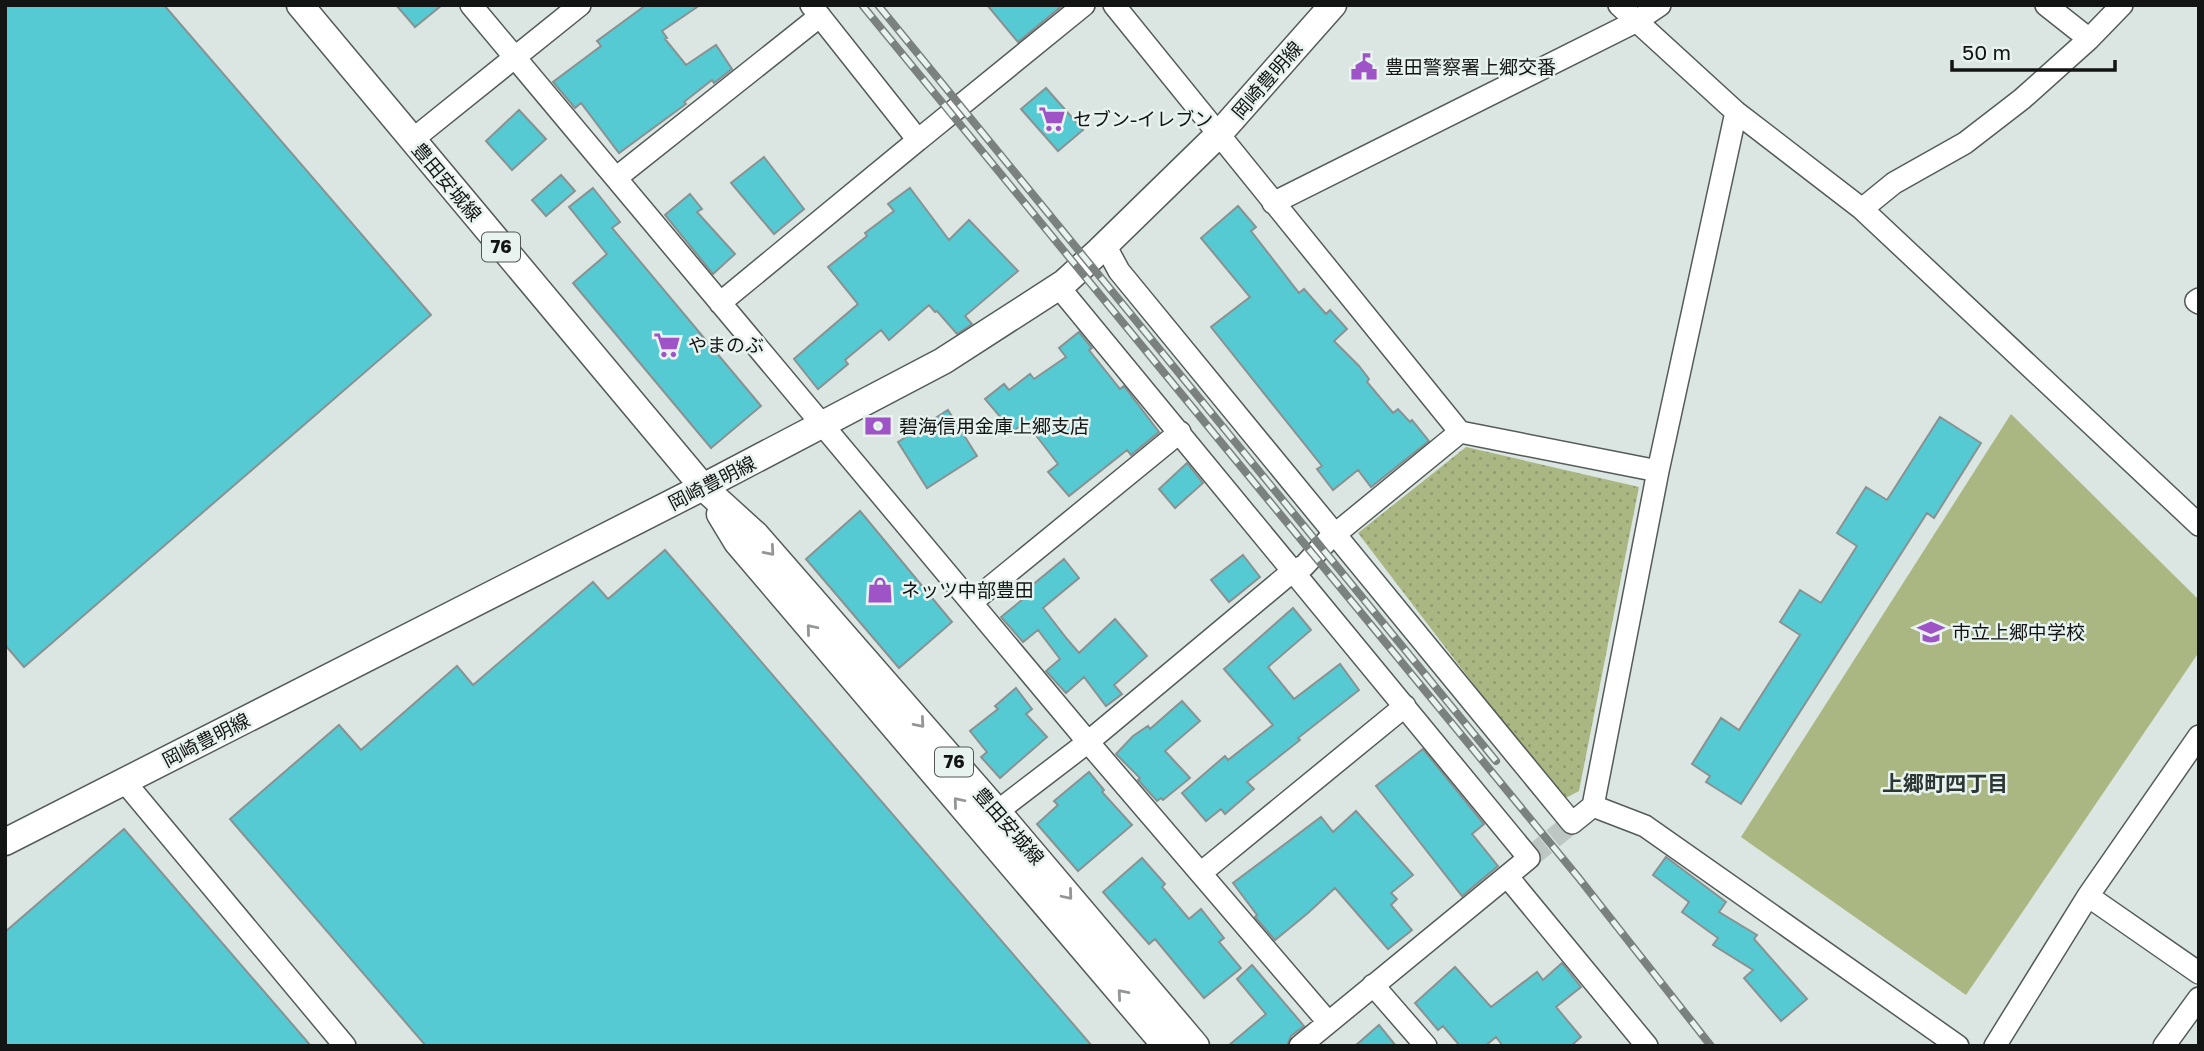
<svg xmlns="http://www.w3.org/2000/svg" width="2204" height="1051" viewBox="0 0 2204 1051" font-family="'Golos Text','Noto Sans JP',sans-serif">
<defs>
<pattern id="park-dots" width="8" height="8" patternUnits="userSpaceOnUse" patternTransform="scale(1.75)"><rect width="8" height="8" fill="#abb783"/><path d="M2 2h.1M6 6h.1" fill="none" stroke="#929c70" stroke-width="1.8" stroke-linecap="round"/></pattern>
</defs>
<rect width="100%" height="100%" fill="#dbe5e1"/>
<path fill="url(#park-dots)" d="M 1466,447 L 1639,487 L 1579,791 L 1562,800 L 1358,533 Z"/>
<path fill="#abb783" d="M 2011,414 L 2199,600 L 2199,652 L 1966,995 L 1741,837 Z"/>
<path fill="#56cad2" stroke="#899293" stroke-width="2" d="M 5,5 L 164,5 L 431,315 L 24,667 L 5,645 Z
M 396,5 L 442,5 L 415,27 Z
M 646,5 L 700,5 L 662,31 L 667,38 L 665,39 L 686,65 L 716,45 L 732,69 L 714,83 L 712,80 L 684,102 L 686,104 L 619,153 L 581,103 L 575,108 L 553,82 L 601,46 L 597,41 Z
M 987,5 L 1063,5 L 1018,42 Z
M 1046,88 L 1083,130 L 1058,151 L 1021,109 Z
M 519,110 L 546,139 L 512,170 L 486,141 Z
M 764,157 L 804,209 L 774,234 L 731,183 Z
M 561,175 L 575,191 L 546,216 L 532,200 Z
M 593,188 L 620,222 L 612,228 L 761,406 L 711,448 L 573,283 L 607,254 L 569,207 Z
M 910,188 L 949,240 L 969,220 L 1018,271 L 965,316 L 972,324 L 957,334 L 937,311 L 935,312 L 929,305 L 889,340 L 881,330 L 845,360 L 848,364 L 818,389 L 794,359 L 858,304 L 828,267 L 867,236 L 865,233 L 894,211 L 888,204 Z
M 690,194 L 702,209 L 697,212 L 735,254 L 713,274 L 665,215 Z
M 1238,206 L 1256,227 L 1251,231 L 1299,293 L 1304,289 L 1326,314 L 1330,310 L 1347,329 L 1334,341 L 1359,366 L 1369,379 L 1367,382 L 1393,413 L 1398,409 L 1410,422 L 1412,420 L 1429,441 L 1371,487 L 1358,470 L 1333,490 L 1317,469 L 1322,466 L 1211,327 L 1250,297 L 1201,238 Z
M 1079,332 L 1092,348 L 1089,350 L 1120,389 L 1124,386 L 1159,432 L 1131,455 L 1127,450 L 1069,496 L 1048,472 L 1058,464 L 1025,421 L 1013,432 L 985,399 L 1004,384 L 1009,390 L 1030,374 L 1034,379 L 1066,357 L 1059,348 Z
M 948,410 L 977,456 L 927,488 L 898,442 Z
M 1940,417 L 1981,443 L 1934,518 L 1927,513 L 1741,804 L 1706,782 L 1710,776 L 1692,764 L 1721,718 L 1739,730 L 1800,635 L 1780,622 L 1800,590 L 1821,603 L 1857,546 L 1837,533 L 1866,487 L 1887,500 Z
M 1187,463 L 1203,483 L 1175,508 L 1159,489 Z
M 860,511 L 952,622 L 899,668 L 806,559 Z
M 665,550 L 1092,1046 L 426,1046 L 230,819 L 339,725 L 361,750 L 457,666 L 473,685 L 593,582 L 608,599 Z
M 1243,555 L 1260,577 L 1229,602 L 1211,580 Z
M 1064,559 L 1079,578 L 1043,608 L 1067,639 L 1079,653 L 1115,619 L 1147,656 L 1114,685 L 1122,694 L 1106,706 L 1084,677 L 1066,693 L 1046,671 L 1060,659 L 1038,630 L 1023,642 L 1001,617 L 1033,591 L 1030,587 Z
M 1293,608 L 1311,630 L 1268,667 L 1294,699 L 1340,664 L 1359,690 L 1298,738 L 1300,740 L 1247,782 L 1254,789 L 1225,814 L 1221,809 L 1206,821 L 1182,793 L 1225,756 L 1228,760 L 1273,725 L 1224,669 Z
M 1016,688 L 1032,709 L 1026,714 L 1047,737 L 1000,778 L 981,757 L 987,752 L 970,731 L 998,709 L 995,706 Z
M 1182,701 L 1200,721 L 1165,751 L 1190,778 L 1163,800 L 1161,798 L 1157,801 L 1138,780 L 1140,778 L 1116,754 L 1133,736 L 1148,726 L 1150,729 Z
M 1423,749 L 1484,824 L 1472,834 L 1498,866 L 1462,896 L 1376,786 Z
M 1089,772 L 1104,790 L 1102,792 L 1132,825 L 1078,871 L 1037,824 L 1058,805 L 1054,801 Z
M 1356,811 L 1413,875 L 1391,893 L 1397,899 L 1391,905 L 1412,930 L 1388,949 L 1335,888 L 1308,913 L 1275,940 L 1255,917 L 1257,915 L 1233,883 L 1321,817 L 1333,832 Z
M 124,829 L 311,1046 L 5,1046 L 5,932 Z
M 1666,857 L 1726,902 L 1719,912 L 1757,935 L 1754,939 L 1807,999 L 1781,1021 L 1744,978 L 1753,970 L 1713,945 L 1718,938 L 1682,912 L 1689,902 L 1653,875 Z
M 1142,858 L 1165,884 L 1162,887 L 1189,919 L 1201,909 L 1224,938 L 1219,942 L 1241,968 L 1204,998 L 1155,939 L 1149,944 L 1103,892 Z
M 1562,963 L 1581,987 L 1556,1007 L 1581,1037 L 1571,1046 L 1503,1046 L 1496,1037 L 1485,1046 L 1460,1046 L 1443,1026 L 1438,1030 L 1415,1003 L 1455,967 L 1491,1007 L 1537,972 L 1543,980 Z
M 1252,965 L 1304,1026 L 1291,1036 L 1287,1046 L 1228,1046 L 1266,1014 L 1237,979 Z
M 1379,1025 L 1396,1046 L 1355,1046 Z"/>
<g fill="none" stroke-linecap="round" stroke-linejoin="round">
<path stroke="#bdc6c2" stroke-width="21" stroke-dasharray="21 10" stroke-linecap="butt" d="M 1529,858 L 1572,823"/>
<g stroke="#545c59" stroke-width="24">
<path id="minor" d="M 471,5 L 1088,742 L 1328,1022
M 1114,5 L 1460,432 L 1658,471
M 1619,5 L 1736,112 L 1862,209 L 2199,525
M 2046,5 L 2089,39
M 412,140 L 580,5
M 918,140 L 1084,5
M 616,178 L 820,16
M 1273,203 L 1635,22 L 1660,5
M 1862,209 L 1894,183 L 1965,143 L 2022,99 L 2089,39 L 2122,5
M 1105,245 L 1119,271 L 1572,823 L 1593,806 L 1658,471 L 1736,112
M 1058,286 L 1529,858 L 1300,1046
M 2199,299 L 2196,301 L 2199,303
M 720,303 L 918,140 L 811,5
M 972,602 L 1180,432
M 124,781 L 345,1046
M 1593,806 L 1645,826 L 1958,1046
M 986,820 L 1088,742 L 1294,570 L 1304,566 L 1328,540 L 1460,432
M 1202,872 L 1405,706
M 1507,876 L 1647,1046
M 2088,896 L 2199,973
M 1373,985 L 1426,1046
M 1995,1046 L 2088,896 L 2199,736
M 2164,1046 L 2199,998"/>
</g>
<g stroke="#545c59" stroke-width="29">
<path id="major" d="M 300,5 L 703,487 L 756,535 L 996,810 L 1196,1046
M 720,514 L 737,542 L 1166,1046
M 5,842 L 703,487 L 943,361 L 1064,283 L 1099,251 L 1218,135 L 1333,5"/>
</g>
<use href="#minor" stroke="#fff" stroke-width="21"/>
<use href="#major" stroke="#fff" stroke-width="26"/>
<g stroke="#7a817e" stroke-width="8">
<path id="rail" d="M 862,5 L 1578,877 L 1711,1046
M 878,5 L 1496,761"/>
</g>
<use href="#rail" stroke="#e8f2ef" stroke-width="5" stroke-dasharray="16" stroke-linecap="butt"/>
</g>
<defs><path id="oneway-chevron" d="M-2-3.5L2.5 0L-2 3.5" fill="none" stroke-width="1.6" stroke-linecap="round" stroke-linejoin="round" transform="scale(1.75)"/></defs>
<g stroke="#949695">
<use href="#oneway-chevron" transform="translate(770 551) rotate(49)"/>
<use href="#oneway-chevron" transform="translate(811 629) rotate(-130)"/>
<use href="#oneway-chevron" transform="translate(920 723) rotate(49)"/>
<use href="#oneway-chevron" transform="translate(958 802) rotate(-130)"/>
<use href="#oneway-chevron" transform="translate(1068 895) rotate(50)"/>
<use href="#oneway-chevron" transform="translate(1122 994) rotate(-131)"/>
</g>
<defs>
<g id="civic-bare" transform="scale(2.1)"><path d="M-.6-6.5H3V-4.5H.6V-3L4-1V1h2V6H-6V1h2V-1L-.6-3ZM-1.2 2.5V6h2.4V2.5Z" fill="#9e53c6" stroke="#e8f2ef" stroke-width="2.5" paint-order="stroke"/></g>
<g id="supermarket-bare" transform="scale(2.1)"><path d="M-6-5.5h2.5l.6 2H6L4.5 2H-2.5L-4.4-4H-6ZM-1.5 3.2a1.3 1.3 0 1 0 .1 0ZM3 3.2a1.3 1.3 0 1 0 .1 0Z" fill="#9e53c6" stroke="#e8f2ef" stroke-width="2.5" paint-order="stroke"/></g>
<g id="bank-bare" transform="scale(2.1)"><path d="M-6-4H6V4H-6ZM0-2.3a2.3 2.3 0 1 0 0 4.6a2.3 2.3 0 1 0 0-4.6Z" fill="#9e53c6" stroke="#e8f2ef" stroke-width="2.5" paint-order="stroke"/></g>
<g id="shop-bare" transform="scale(2.1)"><path d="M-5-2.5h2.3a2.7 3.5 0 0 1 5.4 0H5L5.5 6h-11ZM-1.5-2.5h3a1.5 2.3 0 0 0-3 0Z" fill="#9e53c6" stroke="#e8f2ef" stroke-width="2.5" paint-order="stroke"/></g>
<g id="school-bare" transform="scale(2.1)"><path d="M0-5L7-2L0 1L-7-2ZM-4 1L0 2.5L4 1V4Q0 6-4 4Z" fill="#9e53c6" stroke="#e8f2ef" stroke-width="2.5" paint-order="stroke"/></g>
</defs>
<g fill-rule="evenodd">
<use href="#civic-bare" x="1364" y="67"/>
<use href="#supermarket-bare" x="1052" y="119"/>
<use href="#supermarket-bare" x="667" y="345"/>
<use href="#bank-bare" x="878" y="426"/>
<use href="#shop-bare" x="880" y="590"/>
<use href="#school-bare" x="1931" y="632"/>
</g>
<g text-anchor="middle" stroke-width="5" stroke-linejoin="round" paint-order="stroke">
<g fill="#e8f2ef" stroke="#525756" stroke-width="2">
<rect x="482" y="232.5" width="38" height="29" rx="5"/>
<rect x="935" y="747.5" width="38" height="29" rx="5"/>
</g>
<g font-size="18" font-weight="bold" fill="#121514">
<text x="501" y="253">76</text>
<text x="954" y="768">76</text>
</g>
<g font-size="19" fill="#121514" stroke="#e8f2ef" text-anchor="start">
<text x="1385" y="74">豊田警察署上郷交番</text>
<text x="1073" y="126">セブン-イレブン</text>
<text x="688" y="352">やまのぶ</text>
<text x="899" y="433">碧海信用金庫上郷支店</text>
<text x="901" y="597">ネッツ中部豊田</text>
<text x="1952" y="639">市立上郷中学校</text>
</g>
<g font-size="19" fill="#121514" stroke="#e8f2ef">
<text transform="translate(1267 80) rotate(-49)" y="7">岡崎豊明線</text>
<text transform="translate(447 182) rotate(50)" y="7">豊田安城線</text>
<text transform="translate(712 483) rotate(-27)" y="7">岡崎豊明線</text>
<text transform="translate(206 740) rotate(-27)" y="7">岡崎豊明線</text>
<text transform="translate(1009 826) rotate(49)" y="7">豊田安城線</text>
</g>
<g font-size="21" font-weight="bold" fill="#2e3634" stroke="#e8f2ef">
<text x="1945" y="791">上郷町四丁目</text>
</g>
</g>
<rect width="2204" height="1051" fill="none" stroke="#121514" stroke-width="14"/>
<path d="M1952 60v10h163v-10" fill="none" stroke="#121514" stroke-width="3.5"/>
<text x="1962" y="60" font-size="21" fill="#121514" stroke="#e8f2ef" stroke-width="5" paint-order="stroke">50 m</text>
</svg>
